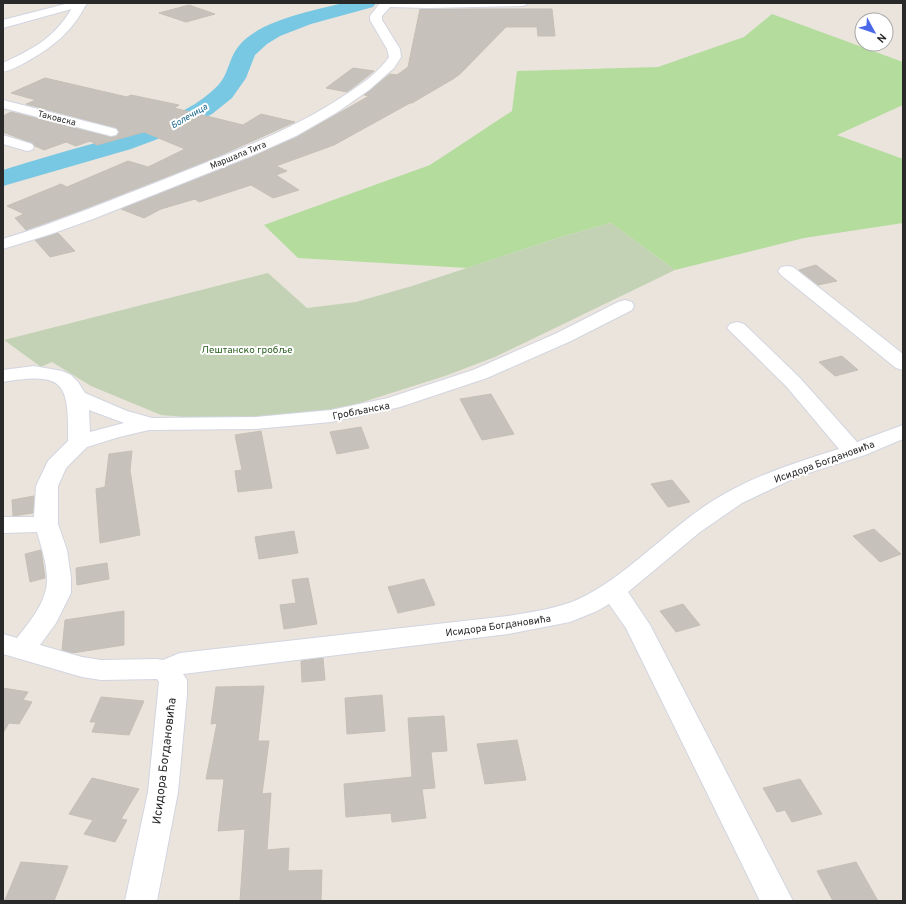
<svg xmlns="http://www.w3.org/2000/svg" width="906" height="904" viewBox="0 0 906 904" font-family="Overpass,sans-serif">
<rect width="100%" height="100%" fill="#eae4dc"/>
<path fill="#b3dc9d" d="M 772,14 L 903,62 L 903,105 L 837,135 L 903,159 L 903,223 L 804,238 L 675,270 L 611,223 L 564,236 L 467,268 L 298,258 L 264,225 L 430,165 L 512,111 L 517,71 L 658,67 L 744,37 Z"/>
<path fill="#c3d2b5" d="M 611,223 L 675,270 L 495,357 L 445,376 L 385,395 L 334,411 L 296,417 L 209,419 L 161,415 L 91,386 L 52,362 L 41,367 L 4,340 L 268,273 L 307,308 L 356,302 L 412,286 L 564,236 Z"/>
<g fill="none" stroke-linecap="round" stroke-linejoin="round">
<path fill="#78c7e3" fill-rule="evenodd" d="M 343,3 L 376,3 L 373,7 L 311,24 L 280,36 L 267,44 L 255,55 L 246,78 L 232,98 L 212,114 L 182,130 L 131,149 L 3,186 L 3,170 C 31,161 59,153 88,145 C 125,135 162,124 195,104 C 205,97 218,88 224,77 C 229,67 231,56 238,47 C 259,20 312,11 343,3 Z"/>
</g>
<path fill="#c6c2bb" stroke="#c5c0b6" d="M 189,5 L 215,14 L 186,22 L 159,13 Z
M 420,9 L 552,9 L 555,36 L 538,36 L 537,27 L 506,27 L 460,74 L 453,79 L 412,103 L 410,103 L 334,145 L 276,166 L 287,171 L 276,175 L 299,190 L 273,198 L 251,185 L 199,202 L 195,199 L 161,209 L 144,218 L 121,209 L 252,157 L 297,137 L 369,96 L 364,95 L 390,74 L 397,75 L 408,67 Z
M 353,68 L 374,71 L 347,92 L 326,88 Z
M 45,78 L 127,97 L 131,95 L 179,105 L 174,108 L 243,125 L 261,114 L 295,122 L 212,159 L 84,209 L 26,230 L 15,218 L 24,214 L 7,206 L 61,184 L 67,187 L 128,161 L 148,167 L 185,149 L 144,132 L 97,145 L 90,141 L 76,146 L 66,142 L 44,150 L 35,146 L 32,143 L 3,132 L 3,116 L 11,112 L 111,137 L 117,136 L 119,131 L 116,128 L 26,104 L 36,100 L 11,93 Z
M 58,233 L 75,251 L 50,257 L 35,240 Z
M 816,265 L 837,281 L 818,285 L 799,270 Z
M 842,356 L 858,370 L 835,376 L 819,362 Z
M 491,394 L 514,434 L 482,440 L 460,399 Z
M 361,427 L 369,448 L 337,454 L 330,432 Z
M 261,431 L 272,488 L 238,492 L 235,471 L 242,470 L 235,435 Z
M 132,451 L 130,470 L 140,535 L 100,543 L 96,489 L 105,487 L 109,454 Z
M 672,480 L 690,502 L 668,507 L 651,484 Z
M 34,496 L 33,513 L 13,516 L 12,500 Z
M 874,529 L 901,554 L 880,562 L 853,536 Z
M 294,531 L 298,553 L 259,559 L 255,537 Z
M 41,550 L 45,578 L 30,582 L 25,554 Z
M 107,563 L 109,579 L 77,585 L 76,568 Z
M 308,578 L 317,624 L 284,629 L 280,605 L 296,603 L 292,580 Z
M 424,579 L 435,605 L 398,613 L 388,587 Z
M 683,604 L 700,625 L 676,632 L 660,611 Z
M 124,611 L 124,645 L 72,653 L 62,650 L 65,620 Z
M 323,658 L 325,680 L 302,682 L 301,661 Z
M 264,686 L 258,741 L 269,741 L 262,794 L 271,793 L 267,850 L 289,848 L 288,871 L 322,870 L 321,901 L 240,901 L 245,829 L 218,831 L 224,779 L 206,779 L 217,723 L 211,724 L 216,687 Z
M 3,688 L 28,692 L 23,700 L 32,702 L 19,724 L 9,723 L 3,733 Z
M 382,695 L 385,731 L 347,734 L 345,698 Z
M 101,697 L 144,701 L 129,735 L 92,732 L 96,722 L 90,722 Z
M 444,716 L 447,751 L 431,752 L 435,788 L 422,789 L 426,818 L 392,822 L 391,813 L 346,817 L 344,784 L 412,777 L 408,718 Z
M 517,740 L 526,780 L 485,784 L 477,744 Z
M 92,778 L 139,789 L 121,819 L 127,820 L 115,842 L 84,834 L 93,820 L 69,814 Z
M 800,779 L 822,814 L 792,822 L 785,810 L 777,812 L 763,788 Z
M 21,862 L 68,866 L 54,901 L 5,900 Z
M 856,862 L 878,901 L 833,901 L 817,871 Z"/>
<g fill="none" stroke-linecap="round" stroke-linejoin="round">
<g stroke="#d2d5e1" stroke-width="2">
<path id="street" d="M 75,3 L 86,4 C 73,31 52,48 26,62 C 19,66 11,70 3,72 L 3,63 C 37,47 56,37 75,3 Z
M 380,3 L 528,3 L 526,5 L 522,6 L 428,8 L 390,7 L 382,16 L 382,20 L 400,49 L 401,57 L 394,68 L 369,90 L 336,113 L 296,136 L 251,156 L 93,219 L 51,234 L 3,249 L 3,239 C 58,222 111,200 165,179 C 229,153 291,132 348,93 C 363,83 379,72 389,57 L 387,49 L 370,20 L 370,16 Z
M 3,100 L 116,129 L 118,132 L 116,135 L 111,136 L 3,108 Z
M 3,135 L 32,144 L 34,147 L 32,150 L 27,151 L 3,144 Z
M 787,266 L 793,267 L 903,354 L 903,370 L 896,368 L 781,275 L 778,271 L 781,267 Z
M 625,300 L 632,302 L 634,306 L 632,310 L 571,341 L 487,378 L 400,407 L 331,422 L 256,429 L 149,430 L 119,437 L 87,447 L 66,468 L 58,486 L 58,524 L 67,550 L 71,578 L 71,593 L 56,623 L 40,645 L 82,657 L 101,660 L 157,659 L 163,660 L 180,653 L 508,616 C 532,612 556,609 579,599 C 633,573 673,522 726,493 C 762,473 800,461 839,449 L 786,386 L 727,328 L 730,324 L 737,322 L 744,324 L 800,378 L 857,442 L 903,425 L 903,439 L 865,455 L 799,476 L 742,503 L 700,532 L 628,592 L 650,625 L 793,901 L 760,901 L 626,628 L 609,604 L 597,611 L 570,622 L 508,634 L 183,674 L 187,680 L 187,695 L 178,792 L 157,901 L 125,901 L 148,792 L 159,682 L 157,679 L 101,680 L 82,677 L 3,654 L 3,634 L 17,638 C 27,625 40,610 45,593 C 51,576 42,549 37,532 L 3,533 L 3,517 L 34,517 L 36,486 L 48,461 L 68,441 C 69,382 64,372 3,382 L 3,370 L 34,366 L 62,371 L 71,375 L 78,382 L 85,393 L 127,411 L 152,418 L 256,417 L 331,410 L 388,398 L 473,370 L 557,333 L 618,302 ZM 89,410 L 124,423 L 90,432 Z"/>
</g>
<g stroke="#d2d5e1" stroke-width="2">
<path id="secondary" d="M 69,3 L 88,3 L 86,5 L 3,28 L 3,20 Z"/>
</g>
<use href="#street" fill="#fff" fill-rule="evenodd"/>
<use href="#secondary" fill="#fff" fill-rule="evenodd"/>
</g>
<g text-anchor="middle" stroke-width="4" stroke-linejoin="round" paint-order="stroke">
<g font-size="9" font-style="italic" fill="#19658d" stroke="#fff">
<text transform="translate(189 116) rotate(-30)" y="3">Болечица</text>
</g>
<g font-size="9" fill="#292929" stroke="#fff">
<text transform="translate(57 118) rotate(14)" y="3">Таковска</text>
<text transform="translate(238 155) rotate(-22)" y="3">Маршала Тита</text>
</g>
<g font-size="10" fill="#2d5f20" stroke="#fff">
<text x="247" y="353">Лештанско гробље</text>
</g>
<g font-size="10" fill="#292929" stroke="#fff">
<text transform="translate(361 410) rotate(-11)" y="4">Гробљанска</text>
<text transform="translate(824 461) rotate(-20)" y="4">Исидора Богдановића</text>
<text transform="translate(498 625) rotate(-8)" y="4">Исидора Богдановића</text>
</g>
<g font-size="12" fill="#292929" stroke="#fff">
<text transform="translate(164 761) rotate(-83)" y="4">Исидора Богдановића</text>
</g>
</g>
<rect width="906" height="904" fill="none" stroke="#292929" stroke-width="8"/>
<g transform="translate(874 32) rotate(130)"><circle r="19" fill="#ffffff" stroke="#a9a9a9"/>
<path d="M0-3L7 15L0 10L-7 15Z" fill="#4a68e9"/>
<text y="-6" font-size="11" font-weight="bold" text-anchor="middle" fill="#292929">N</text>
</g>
</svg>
